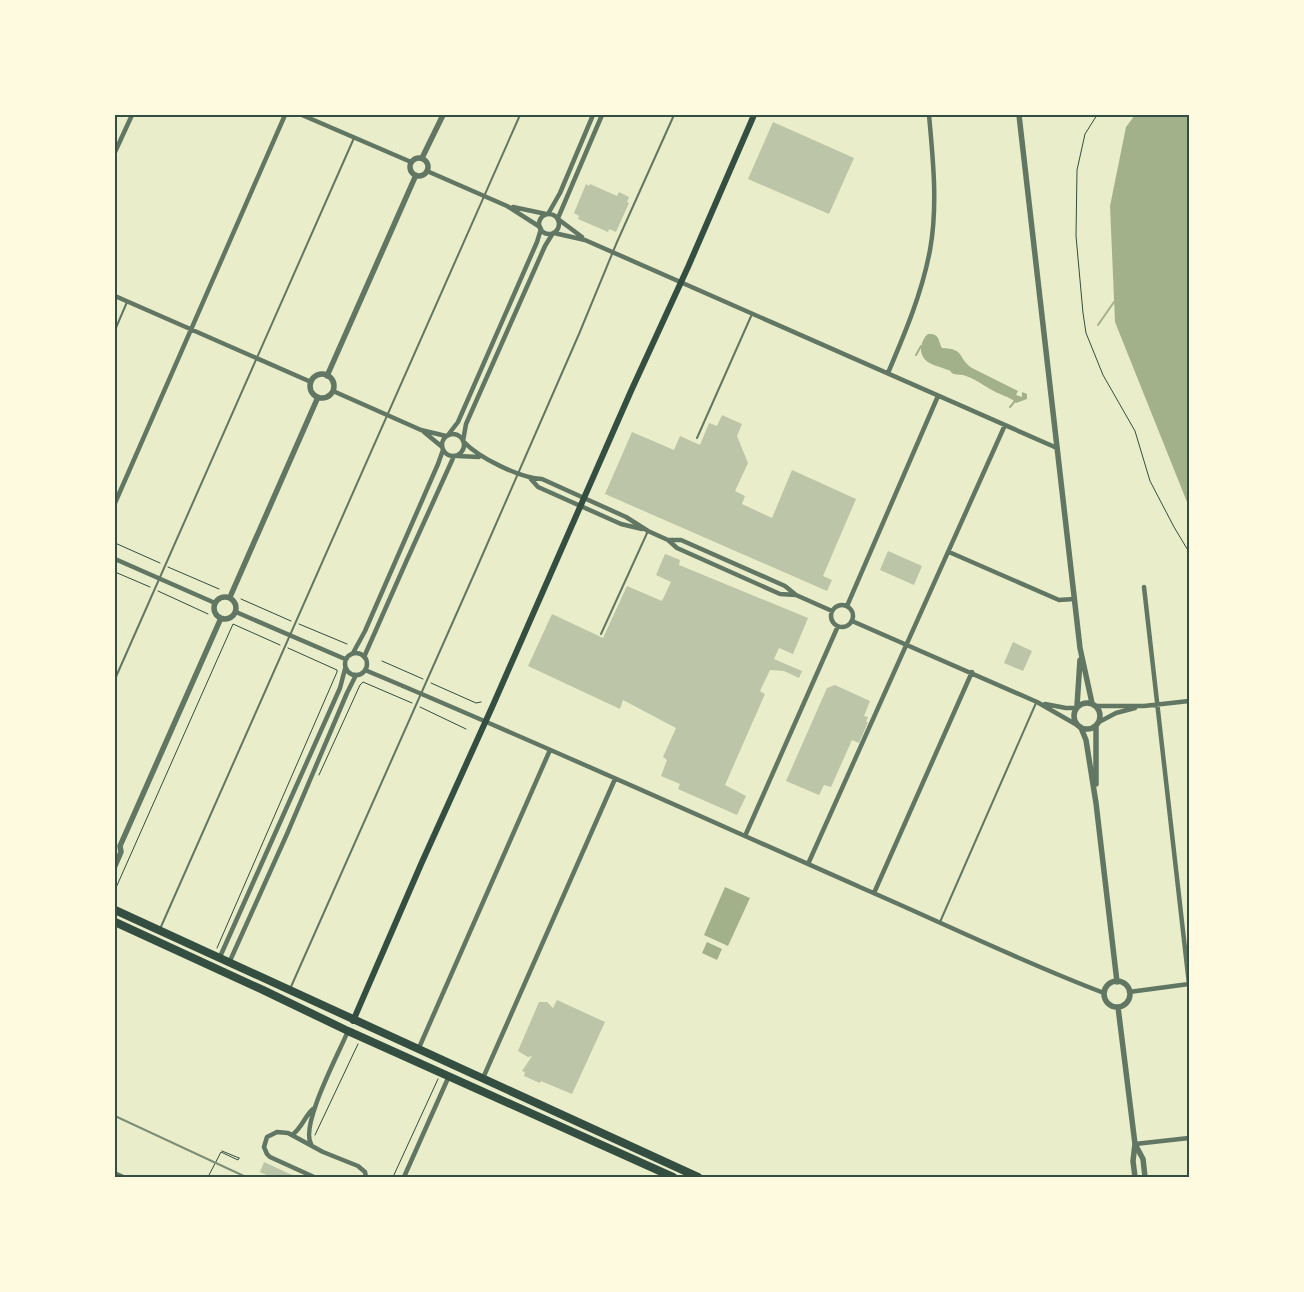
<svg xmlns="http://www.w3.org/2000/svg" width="1304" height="1292" viewBox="0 0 1304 1292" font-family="'IBM Plex Serif',serif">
<rect width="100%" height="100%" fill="#e9edc9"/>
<path fill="#a3b18a" d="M 1135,115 L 1189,115 L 1189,507 L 1115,322 L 1110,206 L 1126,127 Z
M 928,334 C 940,333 938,341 942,348 C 966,349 957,358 972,368 L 1018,391 L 1016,395 L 1022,397 L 1022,392 L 1027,394 L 1027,399 L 1016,403 C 1012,398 1006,397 1000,394 C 988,389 978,380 966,376 C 962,374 958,375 954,374 C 948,372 954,372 948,370 C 936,365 920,364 921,347 C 922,342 924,337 928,334 Z
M 725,887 L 750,898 L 728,946 L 704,935 Z
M 707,942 L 722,949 L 717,960 L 702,953 Z"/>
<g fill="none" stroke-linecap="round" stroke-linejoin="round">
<path stroke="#a3b18a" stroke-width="2" d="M 1098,325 L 1114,302
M 916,355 L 921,346
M 1010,407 L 1015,401"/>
</g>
<path fill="#bcc5a7" d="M 773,122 L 854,158 L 829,214 L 748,179 Z
M 586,184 L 589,186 L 590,184 L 617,196 L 619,192 L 629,197 L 627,202 L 629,203 L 616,232 L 609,229 L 608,232 L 578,219 L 579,216 L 574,213 Z
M 722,415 L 742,424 L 737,436 L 748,463 L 735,491 L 745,496 L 742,504 L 772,518 L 792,470 L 856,499 L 823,576 L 832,580 L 827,591 L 605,494 L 632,432 L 674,450 L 680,436 L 700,445 L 709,423 L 717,426 Z
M 888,551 L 922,566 L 914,585 L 880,570 Z
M 665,554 L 680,560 L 679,565 L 808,618 L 793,654 L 779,648 L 774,659 L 802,671 L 799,678 L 784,671 L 770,670 L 760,691 L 765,694 L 725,785 L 746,796 L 737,815 L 678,789 L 680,784 L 661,776 L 667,760 L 663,757 L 676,728 L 623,700 L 620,709 L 528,666 L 552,614 L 603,638 L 627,586 L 662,601 L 671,582 L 656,575 Z
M 1013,642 L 1032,651 L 1023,671 L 1004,663 Z
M 835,685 L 870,701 L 864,716 L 868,717 L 866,722 L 868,722 L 859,743 L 852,740 L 831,787 L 824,785 L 819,795 L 786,781 L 827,688 Z
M 557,1000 L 605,1022 L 572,1094 L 541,1081 L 540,1083 L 524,1076 L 525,1072 L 522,1071 L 532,1056 L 528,1057 L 518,1051 L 539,1002 L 547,1002 L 553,1008 Z
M 264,1162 L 290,1174 L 298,1177 L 271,1177 L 260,1172 Z"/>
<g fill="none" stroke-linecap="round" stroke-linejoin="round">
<path stroke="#344e41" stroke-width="1" d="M 1097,115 L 1085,134 L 1077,170 L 1076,236 L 1083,313 L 1086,333 L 1103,375 L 1135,431 L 1150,481 L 1174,527 L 1189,552
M 115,543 L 160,563
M 168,567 L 219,589
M 115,572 L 150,587
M 158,591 L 208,614
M 241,599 L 291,621
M 299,624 L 347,644
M 382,661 L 423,679
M 431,683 L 476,703 L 481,702
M 420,707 L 466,729
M 319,775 L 360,685 L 363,682 L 412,703
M 115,890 L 233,624 L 280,645
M 217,948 L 337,672 L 337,670 L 288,648
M 315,1135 L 358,1044
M 222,1151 L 239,1158
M 208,1177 L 221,1152 L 238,1160 L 239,1158
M 393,1177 L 438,1079"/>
<path stroke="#617663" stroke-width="2" d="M 115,330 L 127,302
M 697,438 L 752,314
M 601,634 L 648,531
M 115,679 L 354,138
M 940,922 L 1036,703
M 160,929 L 520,115
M 290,989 L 475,572 L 579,334 L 617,242 L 674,115"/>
<path stroke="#617663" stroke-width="4.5" d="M 302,115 L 411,162
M 115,152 L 132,115
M 427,171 L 507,206 L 540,227
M 513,207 L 546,214
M539 224a10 10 0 1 1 20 0a10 10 0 1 1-20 0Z
M 548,214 L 560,193 L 593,115
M 558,218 L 602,115
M 558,219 L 582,237
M 554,233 L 585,240 L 1057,448
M 115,296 L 311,382
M 888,373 C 905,333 922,293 930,250 C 938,206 933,159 929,115
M 333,391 L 421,430 L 446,436
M 424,432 L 441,446
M442 445a11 11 0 1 1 22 0a11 11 0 1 1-22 0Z
M 448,435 L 458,422 L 537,242 L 541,229
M 463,441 L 466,424 L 545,246 L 553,233
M 464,442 C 479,458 520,478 542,479 L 626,517 L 648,531 L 668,540 L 677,548 L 780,594 L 796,595
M 457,456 L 479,457
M 530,478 L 538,487 L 621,524 L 642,529
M 115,503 L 285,115
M 668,540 L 681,540 L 785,586 L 796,595 L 832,611
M 949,552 L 1059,600 L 1074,599
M 115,559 L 215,603
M 1144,587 L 1189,984
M831 616a11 11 0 1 1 22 0a11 11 0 1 1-22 0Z
M 847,606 L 938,396
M 236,612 L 345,659
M 852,621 L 1037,702 L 1077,725
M345 664a11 11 0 1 1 22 0a11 11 0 1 1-22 0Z
M 353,653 L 365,631 L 438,464 L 443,450
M 364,657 L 406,562 L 454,456
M 365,670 C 532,740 697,815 862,888 C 943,923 1022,962 1104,993
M 1045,704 L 1066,708 L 1076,708
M 1096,706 L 1144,706 L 1189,701
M 1099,722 L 1116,713 L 1135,708
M 745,836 L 838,626
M 808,864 L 1005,425
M 874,893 L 972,672
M 219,959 L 340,688 L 345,669
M 229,963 L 287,834 L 347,693 L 356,675
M 1129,992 L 1189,984
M 418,1050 L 550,750
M 483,1078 L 615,779
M 292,1135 C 302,1128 304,1117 313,1109
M 311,1144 C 300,1125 339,1053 348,1031
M 1135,1144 L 1189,1138
M 314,1177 L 270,1157 L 267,1154 L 264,1147 L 267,1137 L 277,1132 L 288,1133 L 323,1152 L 358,1166 L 365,1172 L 366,1177
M 404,1177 L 449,1076"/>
<path stroke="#617663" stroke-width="5.5" d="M 1019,115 L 1080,648 L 1092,703
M410 167a9 9 0 1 1 18 0a9 9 0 1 1-18 0Z
M 422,158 L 443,115
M310 386a12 12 0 1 1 24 0a12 12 0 1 1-24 0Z
M 327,376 L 416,175
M214 608a11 11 0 1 1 22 0a11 11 0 1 1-22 0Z
M 230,597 L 318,397
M1074 716a13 13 0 1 1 26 0a13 13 0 1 1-26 0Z
M 1077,706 L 1080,660
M 1096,726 L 1096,784
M 1081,728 L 1086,740 L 1096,803 L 1117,982
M 115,866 L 121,852 L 120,846 L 221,618
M1104 994a13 13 0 1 1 26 0a13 13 0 1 1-26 0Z
M 1118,1007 L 1135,1144 L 1133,1161 L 1135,1177
M 1135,1144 L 1143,1159 L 1145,1177
M 115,1174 L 122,1177"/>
<path stroke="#344e41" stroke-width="6" d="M 353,1021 L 422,862 L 493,705 L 631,391 L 688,267 L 754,115"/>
<path stroke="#344e41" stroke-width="8" d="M 115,910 L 698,1177
M 115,922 L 263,990 L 348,1031 L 673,1177"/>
<path stroke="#7c8e77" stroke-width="2" d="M 115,1116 L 246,1177"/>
</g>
<rect width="1304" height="1292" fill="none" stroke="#fefae0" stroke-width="232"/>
<rect x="116" y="116" width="1072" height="1060" fill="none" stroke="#344e41" stroke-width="2"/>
</svg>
